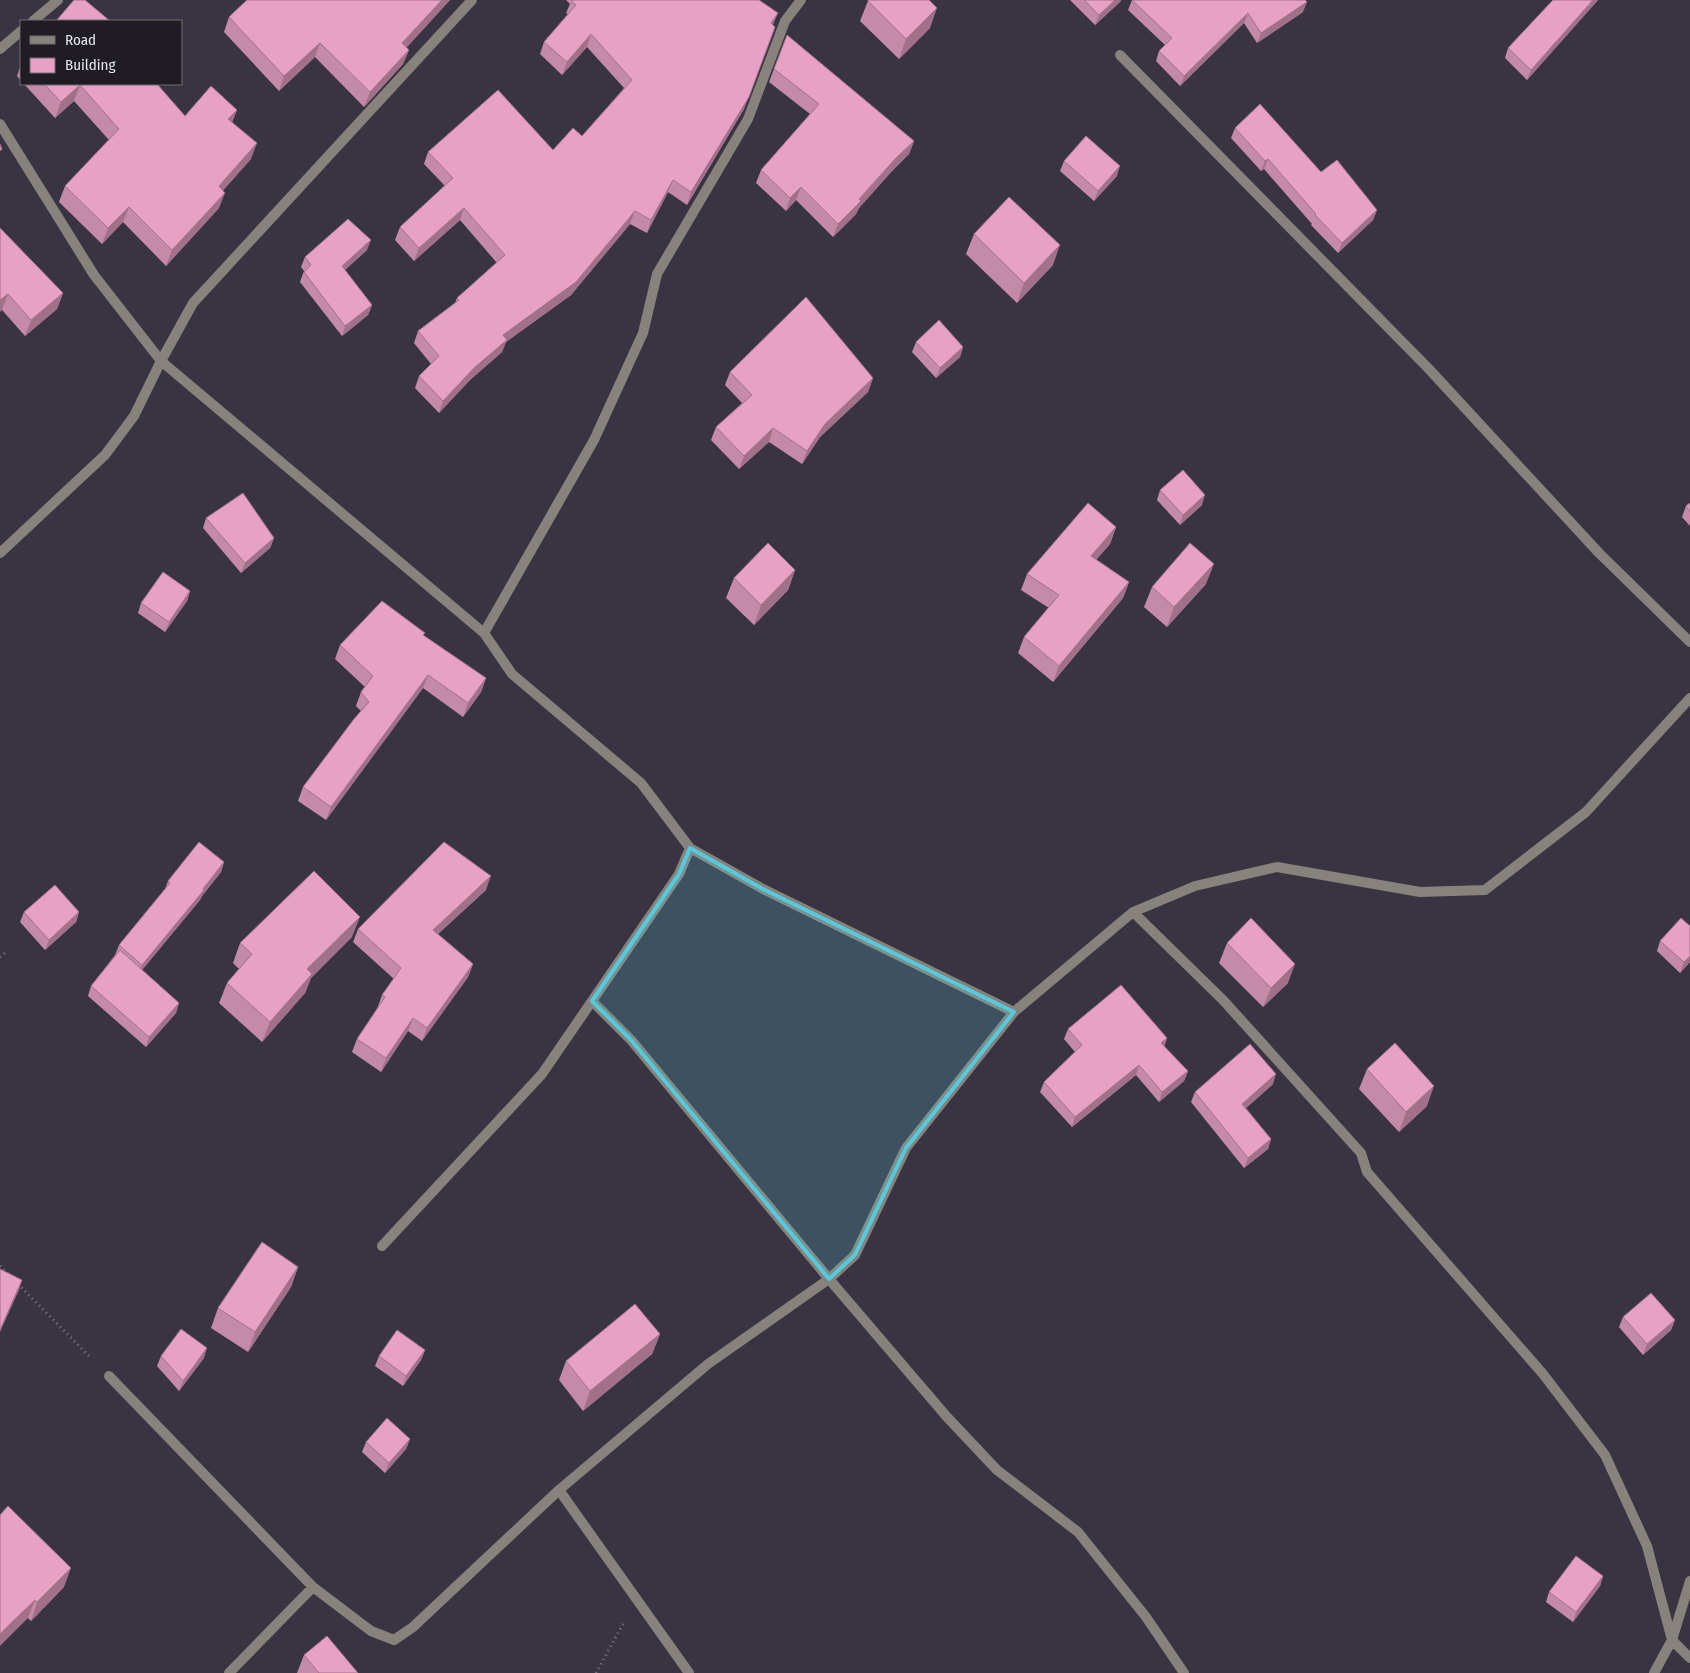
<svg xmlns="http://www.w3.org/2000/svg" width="1690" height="1673" viewBox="0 0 1690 1673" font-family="'Fira Sans Condensed',sans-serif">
<rect width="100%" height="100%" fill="#393441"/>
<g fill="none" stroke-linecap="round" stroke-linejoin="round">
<path stroke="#7d7884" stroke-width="3" stroke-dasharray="1 4" stroke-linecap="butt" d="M 0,957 L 5,953
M 0,1266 L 10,1276
M 18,1284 L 91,1358
M 596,1673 L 623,1624"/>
<path stroke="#87827b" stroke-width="10" d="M 33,21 L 58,0
M 0,49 L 21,31
M 1120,55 L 1428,368 L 1599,553 L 1690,642
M 0,124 L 94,275 L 161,361 L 484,633
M 0,553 L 105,455 L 134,416 L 161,361 L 193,303 L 472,0
M 690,848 L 763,889 L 1014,1012
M 1133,912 L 1223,1000 L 1361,1153 L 1367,1172 L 1543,1374 L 1605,1455 L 1647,1546 L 1672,1640 L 1690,1658
M 592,1001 L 631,1040 L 829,1279 L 947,1417 L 997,1470 L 1078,1532 L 1146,1617 L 1184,1673
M 382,1246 L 542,1074 L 679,874 L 690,848 L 641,783 L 512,674 L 484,633 L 594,440 L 643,333 L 657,274 L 748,119 L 785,21 L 801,0
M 109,1376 L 313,1587 L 371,1631 L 394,1640 L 413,1627 L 559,1490 L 708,1364 L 829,1279 L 855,1255 L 906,1148 L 1014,1012 L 1133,912 L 1195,886 L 1277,867 L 1420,892 L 1485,890 L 1586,812 L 1690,698
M 559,1490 L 689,1673
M 229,1673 L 313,1587
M 1654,1673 L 1672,1640 L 1690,1581"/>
</g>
<path fill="#c68aa9" d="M 247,0 L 450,0 L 406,48 L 409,50 L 403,64 L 364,107 L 315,57 L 279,91 L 224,32 L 229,17 Z
M 566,0 L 759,0 L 773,25 L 744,109 L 687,205 L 668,192 L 647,233 L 630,224 L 571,295 L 506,342 L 502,352 L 470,380 L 439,413 L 415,388 L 419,376 L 431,364 L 414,343 L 418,331 L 455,303 L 457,298 L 497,263 L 460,220 L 414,261 L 395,240 L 400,227 L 445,186 L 424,164 L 428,152 L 553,150 L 582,136 L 624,88 L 587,47 L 562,75 L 540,54 L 544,42 L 568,14 L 566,13 L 570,4 Z
M 1070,0 L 1121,0 L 1120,2 L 1095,25 Z
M 1132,0 L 1303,12 L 1257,43 L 1244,23 L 1180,86 L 1156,61 L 1159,51 L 1165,45 L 1128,10 Z
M 1553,0 L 1598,0 L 1527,80 L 1505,58 L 1508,48 Z
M 868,1 L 930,28 L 899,59 L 860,21 Z
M 787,35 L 914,141 L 909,154 L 892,171 L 859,208 L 856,214 L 833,237 L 796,200 L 786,211 L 756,183 L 761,170 L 810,114 L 769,82 Z
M 21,64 L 21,81 L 17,76 Z
M 24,84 L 157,84 L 185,116 L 237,110 L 232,122 L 251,159 L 223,190 L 219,208 L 166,266 L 123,222 L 102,244 L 59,202 L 65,186 L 109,140 L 74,101 L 55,118 Z
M 1235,128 L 1321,172 L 1377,210 L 1373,220 L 1338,253 L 1311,225 L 1312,224 L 1264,169 L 1261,171 L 1231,138 Z
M 1064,161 L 1117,176 L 1094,201 L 1060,171 Z
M 0,228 L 63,293 L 57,309 L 25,336 L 2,310 Z
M 974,234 L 1053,265 L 1017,303 L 966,254 Z
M 367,250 L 345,270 L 372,305 L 368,315 L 342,336 L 300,282 L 304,271 L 301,267 L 305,257 Z
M 916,342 L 963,347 L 960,357 L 936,378 L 912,352 Z
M 730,372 L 873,378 L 868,392 L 820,437 L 802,464 L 769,442 L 739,469 L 711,440 L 716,427 L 742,403 L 725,385 Z
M 1160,490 L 1202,505 L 1180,525 L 1157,500 Z
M 1690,503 L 1690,526 L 1682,517 L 1686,506 Z
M 206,518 L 274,538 L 270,548 L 241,573 L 203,528 Z
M 1116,527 L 1110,544 L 1096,560 L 1129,582 L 1123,598 L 1053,682 L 1018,653 L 1024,637 L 1049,608 L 1021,590 L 1027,574 Z
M 795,570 L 788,590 L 754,625 L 726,598 L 734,578 Z
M 1206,584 L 1167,627 L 1144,607 L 1152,587 Z
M 190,591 L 187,601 L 165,632 L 138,613 L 141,603 Z
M 424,636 L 486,678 L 481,692 L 463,717 L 423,688 L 326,820 L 298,801 L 303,787 L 361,711 L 356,706 L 361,692 L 365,687 L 335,659 L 340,645 Z
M 224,862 L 221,872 L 202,896 L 200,900 L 142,970 L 179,1003 L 176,1013 L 146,1047 L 88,996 L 91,986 L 115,955 L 119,945 L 165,889 L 168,881 Z
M 486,890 L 438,934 L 473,964 L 468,977 L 422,1041 L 408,1031 L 381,1072 L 352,1052 L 357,1039 L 377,1009 L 382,995 L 394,979 L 353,942 L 358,929 Z
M 24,912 L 79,912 L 76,922 L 45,950 L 20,922 Z
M 1690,926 L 1690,962 L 1680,973 L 1657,951 L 1660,941 Z
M 352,937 L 311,978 L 305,993 L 262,1042 L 219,1003 L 227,983 L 239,969 L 233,963 L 240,943 Z
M 1227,943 L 1288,983 L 1263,1007 L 1219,963 Z
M 1068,1029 L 1167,1038 L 1164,1047 L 1188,1071 L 1184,1081 L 1159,1102 L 1136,1075 L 1072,1127 L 1040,1092 L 1044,1082 L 1075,1052 L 1064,1039 Z
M 1367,1069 L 1427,1106 L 1399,1132 L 1359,1089 Z
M 1273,1084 L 1246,1108 L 1271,1139 L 1268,1149 L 1244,1168 L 1191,1102 L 1195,1092 Z
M 298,1267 L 291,1287 L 248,1352 L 211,1328 L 218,1308 Z
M 1623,1317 L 1675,1320 L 1671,1330 L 1643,1355 L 1619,1327 Z
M 660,1334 L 652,1354 L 583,1411 L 559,1380 L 566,1361 Z
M 425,1350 L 421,1360 L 403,1386 L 375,1366 L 379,1356 Z
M 161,1356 L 204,1358 L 179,1391 L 157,1366 Z
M 410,1439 L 406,1449 L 385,1473 L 362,1452 L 366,1442 Z
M 0,1515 L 64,1587 L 31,1621 L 28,1618 Z
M 1603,1576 L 1600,1586 L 1573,1622 L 1546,1602 L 1549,1592 Z
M 304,1655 L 358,1673 L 297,1673 Z"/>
<path fill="#a17189" d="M 442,0 L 450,0 L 397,58 L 402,43 Z
M 1115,0 L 1121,0 L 1120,2 L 1095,25 L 1099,15 Z
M 1593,0 L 1598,0 L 1527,80 L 1531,70 Z
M 1307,2 L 1303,12 L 1257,43 L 1261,33 Z
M 937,8 L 930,28 L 899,59 L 906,39 Z
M 778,13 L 773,25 L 771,23 Z
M 1248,13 L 1244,23 L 1180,86 L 1184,76 Z
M 775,27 L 744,109 L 687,205 L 691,192 Z
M 591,34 L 587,47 L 562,75 L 567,62 Z
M 320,43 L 315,57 L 279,91 L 284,76 Z
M 409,50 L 403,64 L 364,107 L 370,92 Z
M 80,85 L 74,101 L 55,118 L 61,102 Z
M 237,110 L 231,125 L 228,119 Z
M 914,141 L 909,154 L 892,171 L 859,208 L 856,214 L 833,237 L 838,224 L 896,158 Z
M 257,143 L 251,159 L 213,202 L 219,186 Z
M 1268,159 L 1264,169 L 1261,171 L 1265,161 Z
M 1120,166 L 1117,176 L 1094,201 L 1098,191 Z
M 673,180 L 668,192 L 647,233 L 651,220 Z
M 801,187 L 796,200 L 786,211 L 790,198 Z
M 225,193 L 219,208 L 166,266 L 172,250 Z
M 129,207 L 123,222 L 102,244 L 108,228 Z
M 464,208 L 460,220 L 414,261 L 419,248 Z
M 1377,210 L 1373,220 L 1338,253 L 1342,243 Z
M 635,211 L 630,224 L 571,295 L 506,342 L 502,352 L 470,380 L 439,413 L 443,401 L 503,335 Z
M 371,240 L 367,250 L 338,276 L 342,266 Z
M 1060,245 L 1053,265 L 1017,303 L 1024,283 Z
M 63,293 L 57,309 L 25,336 L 31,320 Z
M 8,294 L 2,310 L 0,312 L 0,300 Z
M 372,305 L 368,315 L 342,336 L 345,326 Z
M 963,347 L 960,357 L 936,378 L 940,368 Z
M 873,378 L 868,392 L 820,437 L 802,464 L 807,451 L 825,424 Z
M 773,428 L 769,442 L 739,469 L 744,456 Z
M 1205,495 L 1202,505 L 1180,525 L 1183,515 Z
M 1116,527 L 1110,544 L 1085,572 L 1091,556 Z
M 274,538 L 270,548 L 241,573 L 245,563 Z
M 1214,564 L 1206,584 L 1167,627 L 1174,607 Z
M 795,570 L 788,590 L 754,625 L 761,605 Z
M 1129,582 L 1123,598 L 1053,682 L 1059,666 Z
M 190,591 L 187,601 L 165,632 L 169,622 Z
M 428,675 L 423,688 L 326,820 L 331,807 Z
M 486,678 L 481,692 L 463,717 L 468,703 Z
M 224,862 L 221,872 L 202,896 L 200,900 L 138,975 L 142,965 Z
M 491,876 L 486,890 L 428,943 L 433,930 Z
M 79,912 L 76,922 L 45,950 L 49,940 Z
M 360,917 L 352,937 L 311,978 L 305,993 L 262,1042 L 270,1022 L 307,969 Z
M 1690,956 L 1690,962 L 1680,973 L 1684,962 Z
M 473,964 L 468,977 L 422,1041 L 427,1028 Z
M 1295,964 L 1288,983 L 1263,1007 L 1271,988 Z
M 179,1003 L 176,1013 L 146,1047 L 149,1037 Z
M 413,1018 L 408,1031 L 381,1072 L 386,1058 Z
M 1167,1038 L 1164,1048 L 1161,1043 Z
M 1139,1065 L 1136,1075 L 1072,1127 L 1075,1117 Z
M 1188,1071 L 1184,1081 L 1159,1102 L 1162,1092 Z
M 1276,1074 L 1273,1084 L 1239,1114 L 1242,1104 Z
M 1434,1086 L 1427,1106 L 1399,1132 L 1406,1112 Z
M 1271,1139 L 1268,1149 L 1244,1168 L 1248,1158 Z
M 298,1267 L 291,1287 L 248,1352 L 255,1332 Z
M 22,1280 L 19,1290 L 0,1332 L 0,1330 Z
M 1675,1320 L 1671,1330 L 1643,1355 L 1647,1344 Z
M 660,1334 L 652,1354 L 583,1411 L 590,1391 Z
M 207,1348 L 204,1358 L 179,1391 L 183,1381 Z
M 425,1350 L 421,1360 L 403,1386 L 406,1376 Z
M 410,1439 L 406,1449 L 385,1473 L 389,1463 Z
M 71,1568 L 64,1587 L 31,1621 L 37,1602 Z
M 1603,1576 L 1600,1586 L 1573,1622 L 1576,1612 Z
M 35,1600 L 28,1618 L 0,1646 L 0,1634 Z"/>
<path fill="#e6a1c4" stroke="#a17189" d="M 74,0 L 85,0 L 110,21 L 56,21 Z
M 247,0 L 442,0 L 402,43 L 409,50 L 370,92 L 320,43 L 284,76 L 229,17 Z
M 571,0 L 759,0 L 778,13 L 771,23 L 775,27 L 749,97 L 691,192 L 673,180 L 651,220 L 635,211 L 576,282 L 503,335 L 507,340 L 475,367 L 443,401 L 419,376 L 439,356 L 418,331 L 459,300 L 457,298 L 505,255 L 464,208 L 419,248 L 400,227 L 453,178 L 428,152 L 498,90 L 553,150 L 573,128 L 582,136 L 632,80 L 591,34 L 567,62 L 544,42 L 576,5 Z
M 868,0 L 929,0 L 937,8 L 906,39 L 868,1 Z
M 1084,0 L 1115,0 L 1099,15 Z
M 1132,0 L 1305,0 L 1307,2 L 1261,33 L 1248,13 L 1184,76 L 1159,51 L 1172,38 Z
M 1553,0 L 1593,0 L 1531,70 L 1508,48 Z
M 787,35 L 914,141 L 896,158 L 859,199 L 861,201 L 838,224 L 801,187 L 790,198 L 761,170 L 819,104 L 774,69 Z
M 44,84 L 157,84 L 185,116 L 211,86 L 237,110 L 228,119 L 257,143 L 219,186 L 225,193 L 172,250 L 129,207 L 108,228 L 65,186 L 119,129 L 80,85 L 61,102 Z
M 1260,104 L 1321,172 L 1337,160 L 1377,210 L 1342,243 L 1315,215 L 1316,214 L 1268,159 L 1265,161 L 1235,128 Z
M 1086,136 L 1120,166 L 1098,191 L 1064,161 Z
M 0,144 L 2,149 L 0,151 Z
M 1009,197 L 1060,245 L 1024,283 L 974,234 Z
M 348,219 L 371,240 L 342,266 L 372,305 L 345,326 L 304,272 L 311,265 L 305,257 Z
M 0,228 L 63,293 L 31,320 L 8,294 L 0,300 Z
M 806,297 L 873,378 L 825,424 L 807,451 L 773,428 L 744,456 L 716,427 L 752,395 L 730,372 Z
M 939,320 L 963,347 L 940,368 L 916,342 Z
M 1183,470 L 1205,495 L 1183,515 L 1160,490 Z
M 243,493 L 274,538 L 245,563 L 206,518 Z
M 1088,503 L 1116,527 L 1091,556 L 1129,582 L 1059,666 L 1024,637 L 1059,595 L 1027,574 Z
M 1690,503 L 1690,512 L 1686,506 Z
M 768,543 L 795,570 L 761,605 L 734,578 Z
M 1190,543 L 1214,564 L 1174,607 L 1152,587 Z
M 163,572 L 190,591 L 169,622 L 141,603 Z
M 382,601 L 425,633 L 423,635 L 486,678 L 468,703 L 428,675 L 331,807 L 303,787 L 354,719 L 369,702 L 361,692 L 373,676 L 340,645 Z
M 199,842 L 224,862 L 203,889 L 204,890 L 142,965 L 119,945 L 170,883 L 168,881 Z
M 444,842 L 491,876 L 433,930 L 473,964 L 427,1028 L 413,1018 L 386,1058 L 357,1039 L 385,997 L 382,995 L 401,968 L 358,929 Z
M 314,871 L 360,917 L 307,969 L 312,974 L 270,1022 L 227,983 L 252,954 L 240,943 Z
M 55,885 L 79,912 L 49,940 L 24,912 Z
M 1251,918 L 1295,964 L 1271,988 L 1227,943 Z
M 1681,918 L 1690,926 L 1690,956 L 1684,962 L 1660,941 Z
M 120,950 L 179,1003 L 149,1037 L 91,986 Z
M 1121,985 L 1167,1038 L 1161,1043 L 1188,1071 L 1162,1092 L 1139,1065 L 1075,1117 L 1044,1082 L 1082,1045 L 1068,1029 Z
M 1395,1043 L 1434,1086 L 1406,1112 L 1367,1069 Z
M 1250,1044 L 1276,1074 L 1242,1104 L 1271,1139 L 1248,1158 L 1195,1092 Z
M 262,1242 L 298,1267 L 255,1332 L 218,1308 Z
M 0,1269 L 22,1280 L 0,1330 Z
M 1651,1293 L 1675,1320 L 1647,1344 L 1623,1317 Z
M 635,1304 L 660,1334 L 590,1391 L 566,1361 Z
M 181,1329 L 207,1348 L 183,1381 L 161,1356 Z
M 397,1330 L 425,1350 L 406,1376 L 379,1356 Z
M 387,1418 L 410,1439 L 389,1463 L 366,1442 Z
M 8,1506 L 71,1568 L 37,1602 L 35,1600 L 0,1634 L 0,1515 Z
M 1576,1556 L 1603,1576 L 1576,1612 L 1549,1592 Z
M 327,1636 L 358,1673 L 319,1673 L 304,1655 Z"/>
<path fill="#54cadc" fill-opacity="0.2" stroke="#54cadc" stroke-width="4" stroke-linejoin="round" d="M 690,848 L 763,889 L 1014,1012 L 906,1148 L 855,1255 L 829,1279 L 631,1040 L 592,1001 L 679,874 Z"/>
<rect x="20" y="20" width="162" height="65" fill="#1f1d23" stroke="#6e6c73"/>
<rect x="30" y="36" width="25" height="8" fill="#87827b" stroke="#6e6c73"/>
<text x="65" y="45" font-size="15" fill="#e5e2eb">Road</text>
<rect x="30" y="58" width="25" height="15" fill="#e6a1c4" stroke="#6e6c73"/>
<text x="65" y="70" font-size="15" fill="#e5e2eb">Building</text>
</svg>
